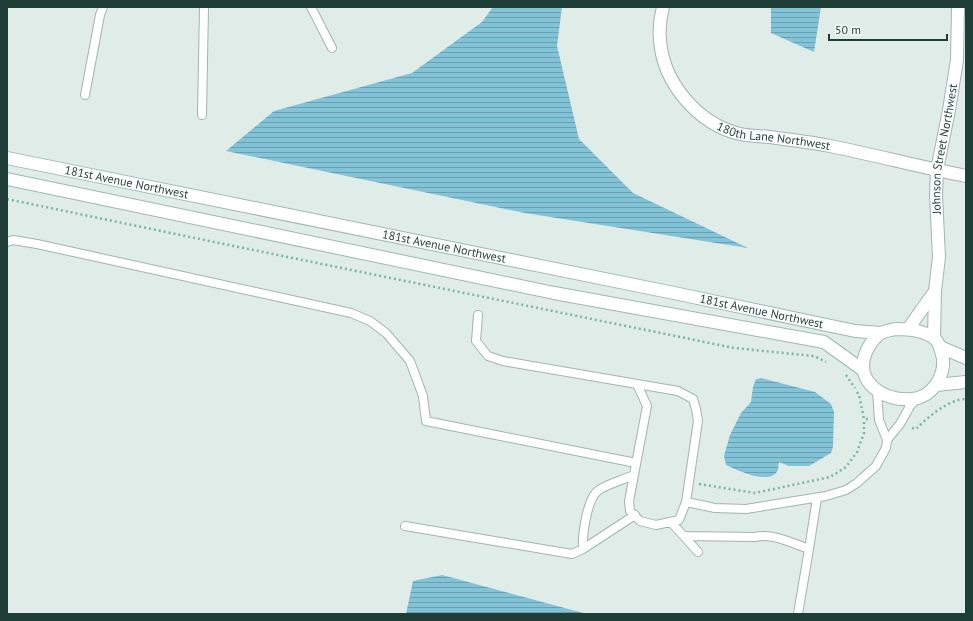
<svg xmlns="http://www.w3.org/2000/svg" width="973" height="621" viewBox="0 0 973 621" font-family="'PT Sans',sans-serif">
<defs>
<pattern id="water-rules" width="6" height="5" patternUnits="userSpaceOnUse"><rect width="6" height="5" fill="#82c3d7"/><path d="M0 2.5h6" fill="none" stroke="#6aa0af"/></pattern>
</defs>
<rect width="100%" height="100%" fill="#e0ece8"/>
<path fill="url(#water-rules)" d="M 493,7 L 562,7 L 557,46 L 579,139 L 633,193 L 748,248 L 525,213 L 226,151 L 274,111 L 412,73 L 482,22 Z
M 771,7 L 821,7 L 814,52 L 771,33 Z
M 761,378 L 815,392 L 831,404 L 834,412 L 833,447 L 831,453 L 809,466 L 789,466 L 779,462 C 778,467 779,471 775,474 C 764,483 737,470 726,465 L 724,456 L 730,435 L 741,413 L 751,402 L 753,387 L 756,379 Z
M 442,575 L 587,614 L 406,614 L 413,581 Z"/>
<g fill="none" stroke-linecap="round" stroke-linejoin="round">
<g stroke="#a2b4b0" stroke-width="10">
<path id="lane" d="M 311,7 L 332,48
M 85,95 L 100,15 L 103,7
M 202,115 L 204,7
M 7,242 L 13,240 L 37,244 L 351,313 L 370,321 L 386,333 L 410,361 L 423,396 L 426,421 L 636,463
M 478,315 L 476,341 L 488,356 L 503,361 L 678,391 L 693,399 L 696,409 L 698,421 L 686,502 L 679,520 L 656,525 L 640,521 L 630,511 L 629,501 L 647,406 L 637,384
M 887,440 L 900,424 L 910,406 L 918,398
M 686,502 L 715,508 L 746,509 L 826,496 L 846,490 L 857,483 L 876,466 L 886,448 L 887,440 L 879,420 L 877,391
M 671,522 L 698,552
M 405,526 L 572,554 L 583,549 C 582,536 587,497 599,490 C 609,483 623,480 634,475
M 684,536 L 755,537 C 773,533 792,543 809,549 L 798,614
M 583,549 L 635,515
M 809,549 L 817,498"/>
</g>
<g stroke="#a2b4b0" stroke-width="14">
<g id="street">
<path id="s1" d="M 663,7 C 660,18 659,29 660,40 C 663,83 698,124 740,134 C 749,136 760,136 770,137 C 790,140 810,142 830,146 C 875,155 920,167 966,176"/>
<path d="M 908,329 L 935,291"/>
<path id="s2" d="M 934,338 L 935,291 L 939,257 L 936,195 L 937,170 L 949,110 L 957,60 L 958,7"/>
</g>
</g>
<g stroke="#9db9b1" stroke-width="14">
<g id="secondary">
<path id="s3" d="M 7,158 L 674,293 L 855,331 L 881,333"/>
<path d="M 7,179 L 554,293 L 824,342 L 863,370"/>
<path d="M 896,329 C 909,329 923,330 934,338 C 938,341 940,347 941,351 C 948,369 937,392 918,398 C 888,405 851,383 867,350 C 870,344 875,337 881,333 C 885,331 891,330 896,329 Z"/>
<path d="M 940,347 L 966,358"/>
<path d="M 936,385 L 966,382"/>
</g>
</g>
<path stroke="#7db3a6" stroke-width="2.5" stroke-dasharray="2 3" stroke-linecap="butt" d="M 7,199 L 219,243 L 734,348 L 814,356 L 826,362
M 846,375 L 855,388
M 857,392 L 859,395 L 864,419 L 868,419
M 912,428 L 916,429 C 928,417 949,399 966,399
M 699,484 L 755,493 L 830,477 L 846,467 L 857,452 L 864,433 L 864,419"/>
<use href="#lane" stroke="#fff" stroke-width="8"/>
<use href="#street" stroke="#fff" stroke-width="12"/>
<use href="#secondary" stroke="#fff" stroke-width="12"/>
</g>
<g text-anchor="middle" stroke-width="3" stroke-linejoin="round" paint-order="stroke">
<g font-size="12" fill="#1f3e38" stroke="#f0f8f5">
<text dy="4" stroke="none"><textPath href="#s1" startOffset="198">180th Lane Northwest</textPath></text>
<text dy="4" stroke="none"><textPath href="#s2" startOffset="190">Johnson Street Northwest</textPath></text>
<text dy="4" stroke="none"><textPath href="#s3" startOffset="122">181st Avenue Northwest</textPath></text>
<text dy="4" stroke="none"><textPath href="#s3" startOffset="446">181st Avenue Northwest</textPath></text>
<text dy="4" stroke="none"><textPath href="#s3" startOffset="770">181st Avenue Northwest</textPath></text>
</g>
</g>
<rect width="973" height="621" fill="none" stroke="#1f3e38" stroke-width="16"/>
<path d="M829 34v6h118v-6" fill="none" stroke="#1f3e38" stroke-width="2"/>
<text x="835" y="34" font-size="12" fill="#1f3e38" stroke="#f0f8f5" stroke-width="3" paint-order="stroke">50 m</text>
</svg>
